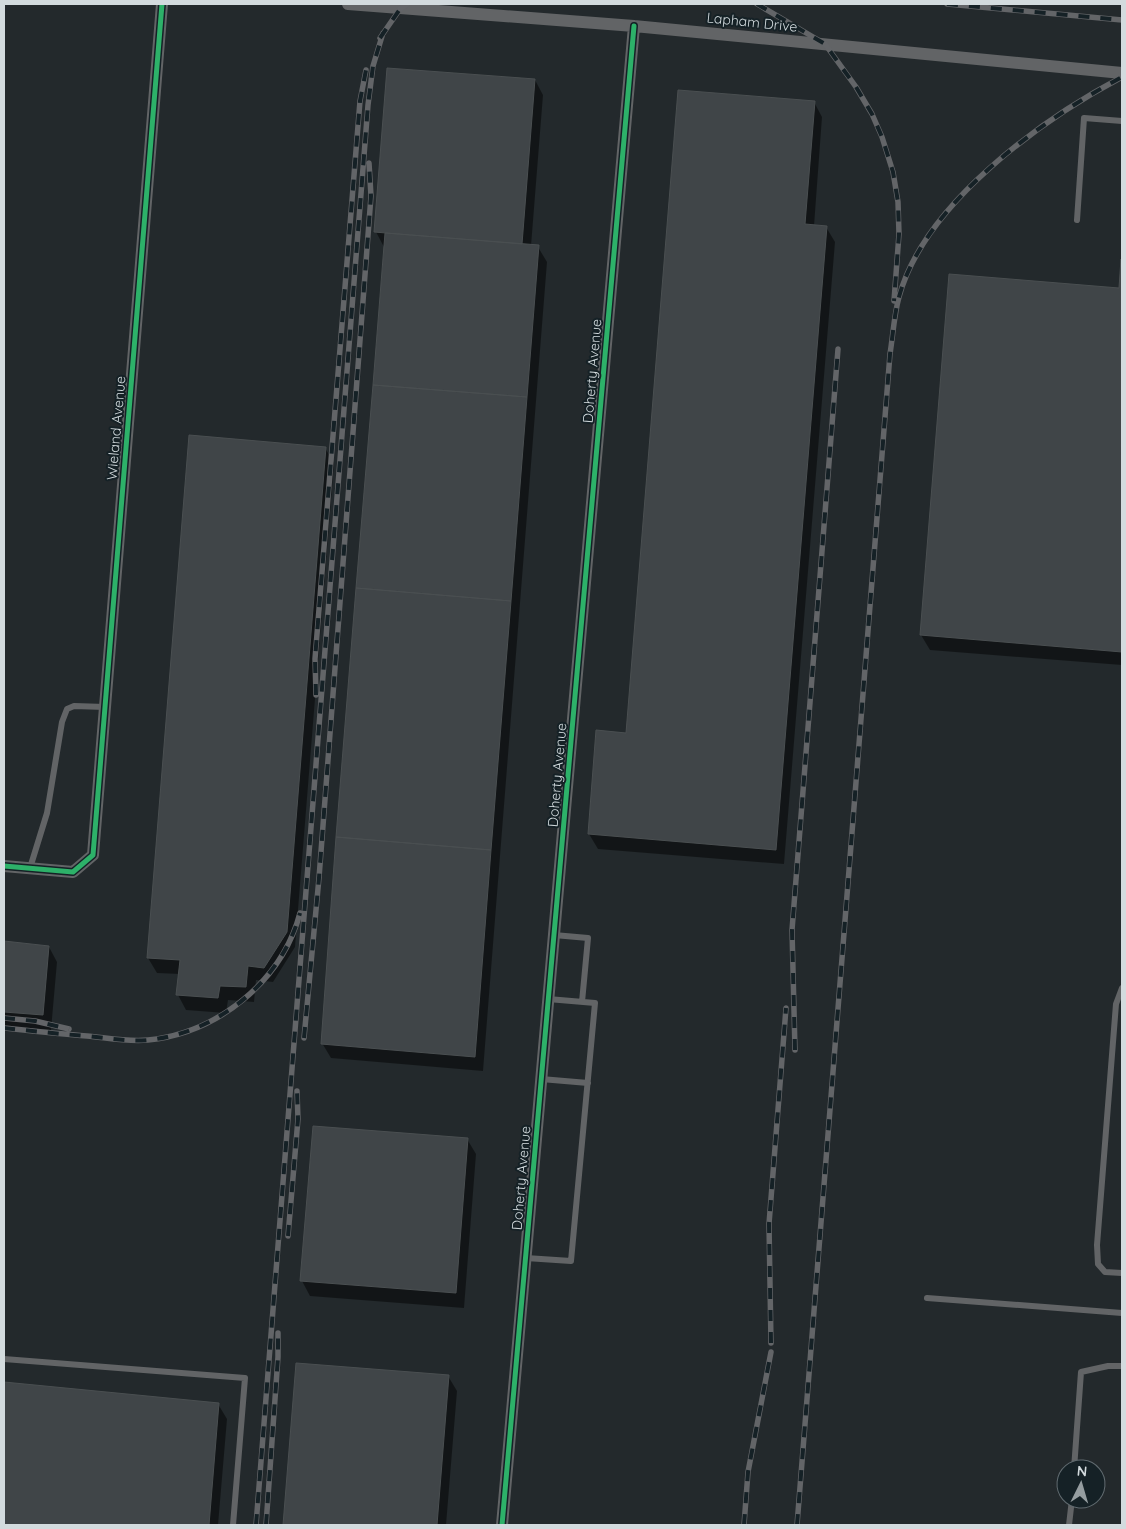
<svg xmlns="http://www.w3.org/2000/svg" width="1126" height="1529" viewBox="0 0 1126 1529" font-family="Quicksand,sans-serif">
<rect width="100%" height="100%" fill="#23292c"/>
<path fill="#0007" d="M 535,80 L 543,95 L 531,246 L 538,247 L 547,262 L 483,1071 L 331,1058 L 322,1043 L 384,247 L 376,232 Z
M 814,102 L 822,117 L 814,226 L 826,227 L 835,242 L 784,864 L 598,849 L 589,834 L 597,732 L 627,734 Z
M 1122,261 L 1122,665 L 930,650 L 921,635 L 1120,289 Z
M 325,448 L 334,463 L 295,947 L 273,982 L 256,980 L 254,1002 L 228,1000 L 226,1013 L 186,1010 L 178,995 L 180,974 L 157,973 L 148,958 Z
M 4,943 L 49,947 L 57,962 L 51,1030 L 4,1026 Z
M 467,1139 L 476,1154 L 464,1308 L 310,1296 L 302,1281 Z
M 297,1364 L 448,1376 L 457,1391 L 446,1525 L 284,1525 Z
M 4,1384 L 218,1404 L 227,1419 L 218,1525 L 4,1525 Z"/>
<path fill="#404548" stroke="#4a4f51" d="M 387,68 L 535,79 L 522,244 L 374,232 Z
M 678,90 L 815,101 L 805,224 L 827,226 L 776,850 L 588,834 L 596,730 L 626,733 Z
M 385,233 L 539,245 L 527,397 L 373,385 Z
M 1121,259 L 1122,652 L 920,635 L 949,274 L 1119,288 Z
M 373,385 L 527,397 L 511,601 L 356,588 Z
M 189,435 L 326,447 L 287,932 L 264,968 L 248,966 L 246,987 L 220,986 L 218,998 L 176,995 L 180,960 L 147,958 Z
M 356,588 L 511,601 L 491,850 L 336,837 Z
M 336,837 L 491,850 L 475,1057 L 321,1044 Z
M 4,941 L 49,946 L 43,1015 L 4,1012 Z
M 313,1126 L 468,1138 L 456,1293 L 300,1281 Z
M 296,1363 L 449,1375 L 437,1525 L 283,1525 Z
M 4,1382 L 219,1403 L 209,1525 L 4,1525 Z"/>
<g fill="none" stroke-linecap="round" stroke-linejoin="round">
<path stroke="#626466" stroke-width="6" d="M 1077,220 L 1084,118 L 1122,121
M 30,868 L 47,813 L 62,722 L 67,709 L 74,706 L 105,707
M 554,935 L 588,938 L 582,1002
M 1122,988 L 1116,1004 L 1097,1245 L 1098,1264 L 1105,1272 L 1122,1273
M 541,1079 L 588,1083
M 526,1258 L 571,1261 L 595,1003 L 548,999
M 927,1298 L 1122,1313
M 4,1359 L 245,1378 L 233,1525
M 1074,1469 L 1081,1372 L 1108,1366 L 1122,1366
M 1069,1525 L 1072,1499"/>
<path stroke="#626466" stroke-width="12" d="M 348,4 L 634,26 L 1122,73
M 4,866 L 73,872 L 93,855 L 162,4
M 502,1525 L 634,26"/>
<g stroke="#636568" stroke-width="5.5">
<path id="rail" d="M 757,4 L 825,44 L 856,87 L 872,114 L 882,137 L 893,172 L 898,202 L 899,234 L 894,301
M 947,4 L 1122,20
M 380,38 L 400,9 L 407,4
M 316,695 L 315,659 L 360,101 L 366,70
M 4,1018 L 35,1021 L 69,1029
M 4,1028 C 32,1031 59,1034 87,1036 C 108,1038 128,1042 148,1040 C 218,1033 282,981 300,913
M 304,1038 L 319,878 L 371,196 L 369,163
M 795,1050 L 792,930 L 838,349
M 288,1236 L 298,1119 L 297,1091
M 771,1343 L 769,1224 L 786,1008
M 256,1525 L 368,105 L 373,66 L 383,33
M 266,1525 L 278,1357 L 278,1333
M 744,1525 L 748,1472 L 771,1352
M 797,1525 L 890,354 C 893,335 894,315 899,297 C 924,204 1041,120 1122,77"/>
</g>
<use href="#rail" stroke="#152126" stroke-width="4" stroke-dasharray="11" stroke-linecap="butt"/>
<g stroke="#152126" stroke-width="8">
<path id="cycleway" d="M 4,866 L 73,872 L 93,855 L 162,4
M 502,1525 L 634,26"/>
</g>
<use href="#cycleway" stroke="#2db169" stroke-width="5"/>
</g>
<g text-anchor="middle" stroke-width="4" stroke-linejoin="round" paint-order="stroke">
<g font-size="14" fill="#d3dbde" stroke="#152126">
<text transform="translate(752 22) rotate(6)" y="5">Lapham Drive</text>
<text transform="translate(592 371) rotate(-85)" y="5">Doherty Avenue</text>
<text transform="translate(116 428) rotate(-85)" y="5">Wieland Avenue</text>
<text transform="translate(557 775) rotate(-85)" y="5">Doherty Avenue</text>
<text transform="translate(521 1178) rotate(-85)" y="5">Doherty Avenue</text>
</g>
</g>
<rect width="1126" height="1529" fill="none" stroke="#d3dbde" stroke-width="10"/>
<g transform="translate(1081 1484) rotate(5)"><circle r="24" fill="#152126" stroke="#616b70"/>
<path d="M0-4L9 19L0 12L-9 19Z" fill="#959da0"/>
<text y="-8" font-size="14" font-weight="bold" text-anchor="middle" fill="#d3dbde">N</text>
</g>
</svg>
